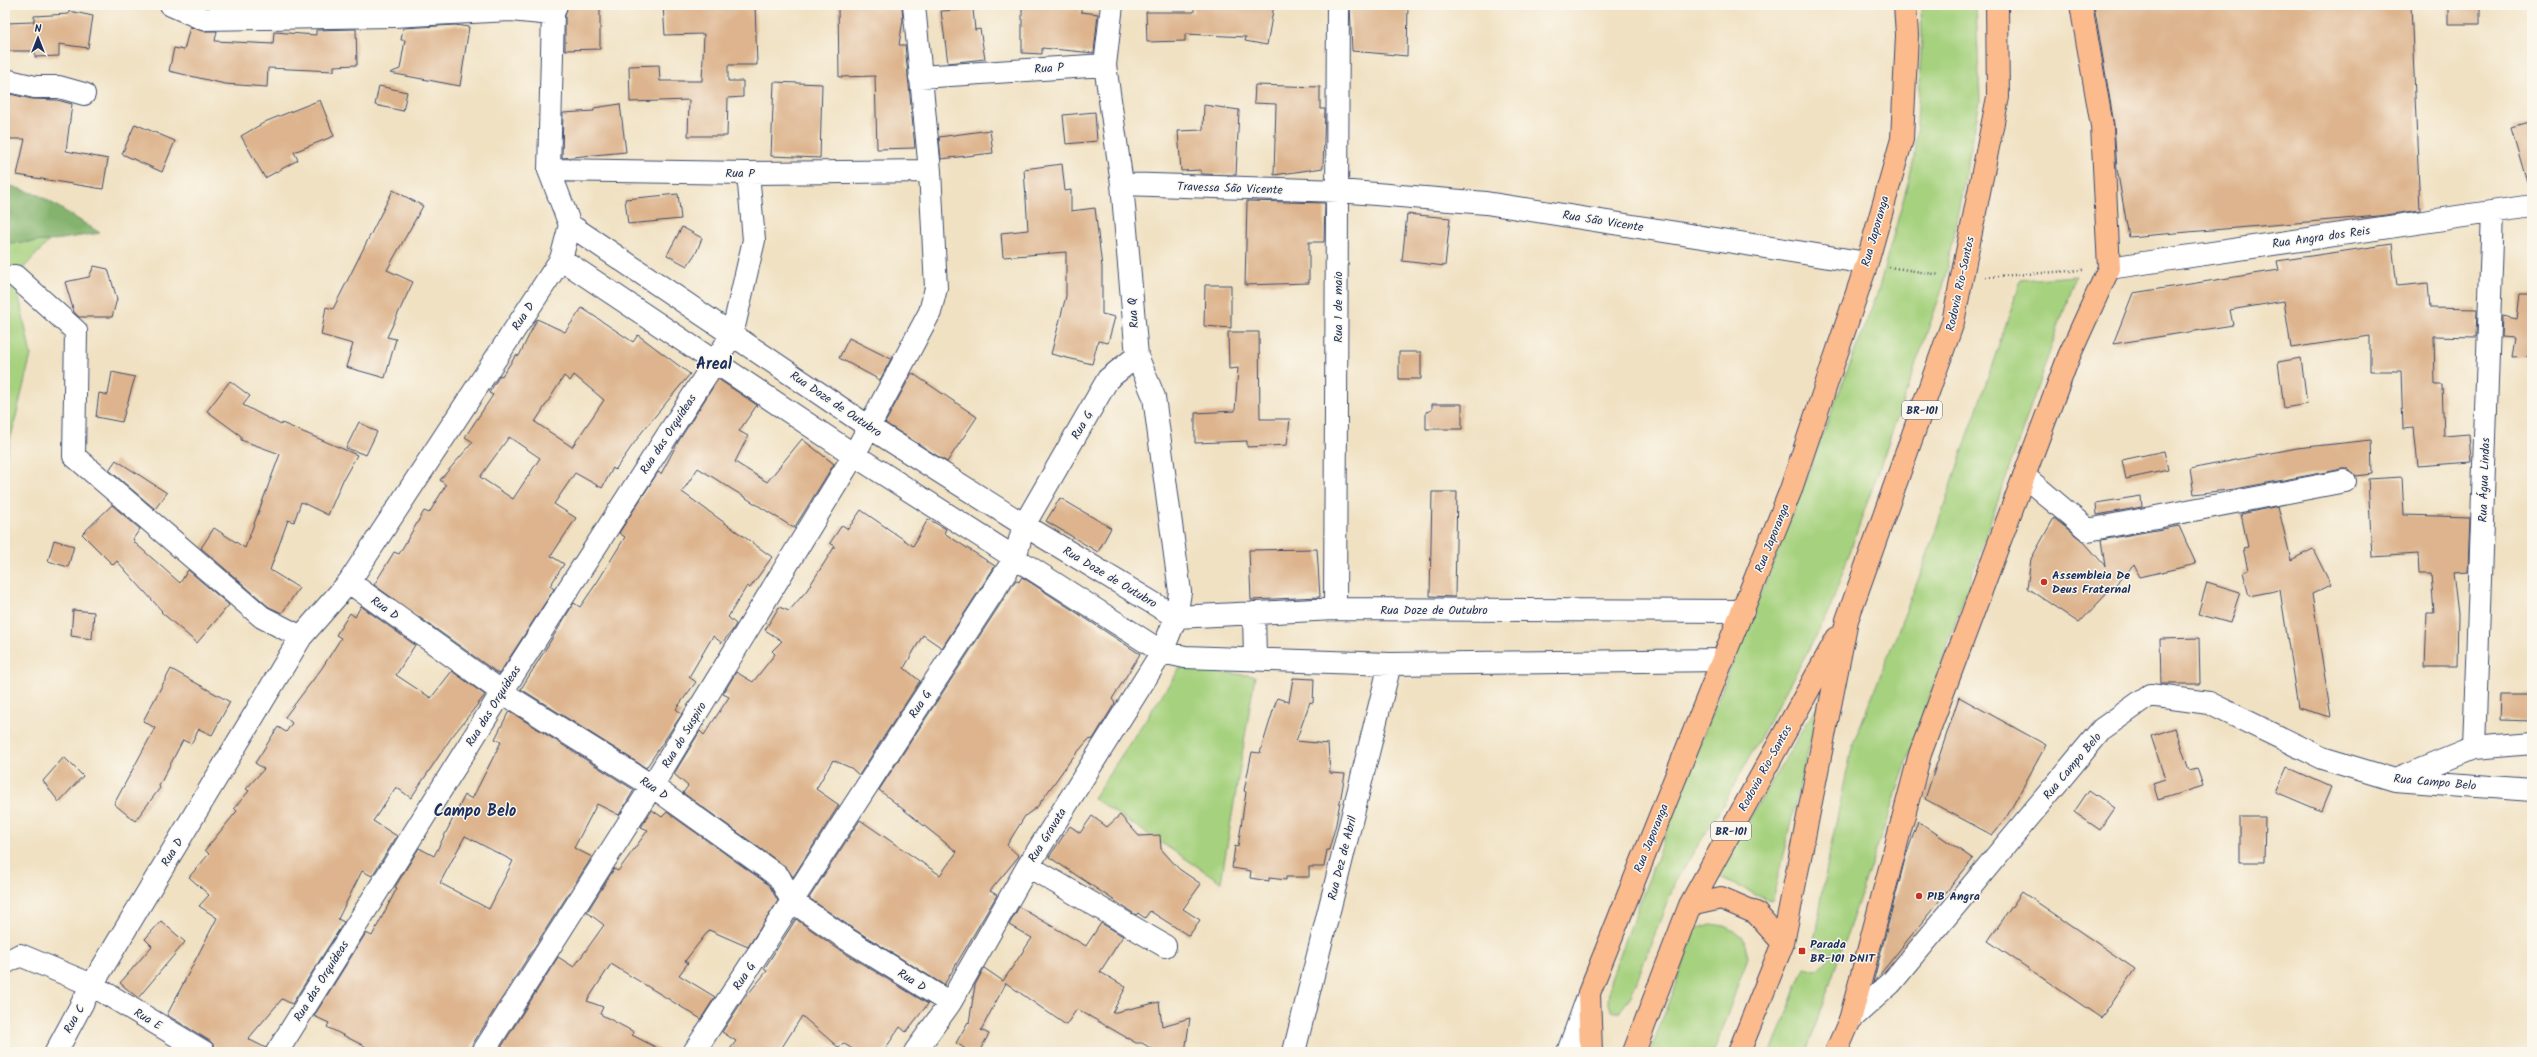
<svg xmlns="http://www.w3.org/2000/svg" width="2537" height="1057" viewBox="0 0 2537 1057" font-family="Kalam,sans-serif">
<rect width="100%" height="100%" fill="#fbf7ec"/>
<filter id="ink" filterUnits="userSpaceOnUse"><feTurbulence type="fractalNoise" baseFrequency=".025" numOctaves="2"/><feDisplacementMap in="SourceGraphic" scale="8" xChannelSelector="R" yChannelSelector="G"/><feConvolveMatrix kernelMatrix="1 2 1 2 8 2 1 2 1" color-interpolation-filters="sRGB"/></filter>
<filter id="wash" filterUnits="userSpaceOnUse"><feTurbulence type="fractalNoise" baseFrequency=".012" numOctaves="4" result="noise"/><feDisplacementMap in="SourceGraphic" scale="16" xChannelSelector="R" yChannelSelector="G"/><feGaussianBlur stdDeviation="0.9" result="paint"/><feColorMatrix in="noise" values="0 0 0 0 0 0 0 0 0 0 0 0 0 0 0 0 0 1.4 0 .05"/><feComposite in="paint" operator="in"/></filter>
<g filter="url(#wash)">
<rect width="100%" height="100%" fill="#f0e1c2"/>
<path fill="#a6d17e" stroke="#60806e" d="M 1921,5 L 1976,5 L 1980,101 L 1943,287 L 1828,614 L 1722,807 L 1675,882 L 1630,998 L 1620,1011 L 1612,1011 L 1608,1001 L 1610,981 L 1702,738 L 1774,561 L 1878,291 L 1915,157 L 1922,35 Z
M 49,241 L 15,277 L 31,355 L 5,461 L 5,243 Z
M 2076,276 L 1806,1052 L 1771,1052 L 1805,967 L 1817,970 L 1829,957 L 1820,948 L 1813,947 L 1831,845 L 1853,744 L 1922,570 L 2021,280 Z
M 1180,668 L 1255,676 L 1221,882 L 1093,798 Z
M 1820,701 L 1772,901 L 1715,876 Z
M 1711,924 L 1725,926 L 1743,937 L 1748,957 L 1714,1052 L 1650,1052 L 1696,929 Z"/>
<path fill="#84b36d" stroke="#507166" d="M 5,184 L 39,195 L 100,233 L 49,241 L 5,243 Z"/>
<g id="blocks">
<path fill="#ddb48d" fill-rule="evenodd" d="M 568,5 L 600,5 L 600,49 L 565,50 L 565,16 Z
M 663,5 L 755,5 L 757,65 L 728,65 L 728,81 L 743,81 L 743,97 L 728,98 L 727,136 L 688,136 L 689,100 L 630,102 L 629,66 L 659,65 L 660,81 L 702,81 L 704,34 L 665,35 Z
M 838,5 L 902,5 L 903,20 L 899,45 L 905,45 L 915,148 L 877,149 L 875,76 L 839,77 Z
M 1034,5 L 1081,5 L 1081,12 L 1098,14 L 1094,53 L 1042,48 L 1042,54 L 1022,53 L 1022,7 Z
M 1194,5 L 1274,5 L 1267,45 L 1245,41 L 1246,37 L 1185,34 L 1185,41 L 1147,42 L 1146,12 L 1194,12 Z
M 1350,5 L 1408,5 L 1407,56 L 1352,51 Z
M 2094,5 L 2411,5 L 2420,210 L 2379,216 L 2129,237 L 2117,169 L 2114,124 Z
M 2448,5 L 2480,5 L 2480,24 L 2448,24 Z
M 973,9 L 975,30 L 980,29 L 985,59 L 948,63 L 941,11 Z
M 69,11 L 93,16 L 88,48 L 59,44 L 59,56 L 35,57 L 35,51 L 5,51 L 5,23 L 34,22 L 34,16 L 69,14 Z
M 455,25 L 469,27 L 460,86 L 390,73 L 400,69 L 405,40 L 401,40 L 403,28 Z
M 190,27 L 203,31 L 217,31 L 215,41 L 273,44 L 274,32 L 316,35 L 316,30 L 356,29 L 357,65 L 334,66 L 334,71 L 268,68 L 267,87 L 225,84 L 169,71 L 174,48 L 184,50 Z
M 774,82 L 822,84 L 820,158 L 771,156 Z
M 1255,85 L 1320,87 L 1320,109 L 1325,109 L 1323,168 L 1274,175 L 1276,104 L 1254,103 Z
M 379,86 L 407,92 L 403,111 L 375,105 Z
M 5,93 L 32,99 L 57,100 L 72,104 L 66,151 L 108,159 L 103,189 L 17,175 L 25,139 L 5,139 Z
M 320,100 L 334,136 L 294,152 L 298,160 L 265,178 L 241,136 L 267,121 Z
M 620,104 L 626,152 L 562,158 L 563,113 L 594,111 L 594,108 Z
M 1204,105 L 1239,110 L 1236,175 L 1201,174 L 1201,170 L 1181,171 L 1178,131 L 1203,130 Z
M 1095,112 L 1097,141 L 1066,144 L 1063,115 Z
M 2532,122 L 2532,181 L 2527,182 L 2511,128 Z
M 135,124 L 175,141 L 162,172 L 122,154 Z
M 990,130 L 993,153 L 941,159 L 939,137 Z
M 1062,164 L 1065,191 L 1071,190 L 1071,211 L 1095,208 L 1102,267 L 1102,314 L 1115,317 L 1108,343 L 1098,341 L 1092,364 L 1051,354 L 1066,296 L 1066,252 L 1003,257 L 1001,233 L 1028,230 L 1024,169 Z
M 393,190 L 423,206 L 387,270 L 413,282 L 387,337 L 396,339 L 385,378 L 346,367 L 353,344 L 321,335 L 326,307 L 333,309 Z
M 678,194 L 681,219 L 628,224 L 625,199 Z
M 1247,201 L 1325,203 L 1324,242 L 1309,242 L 1309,283 L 1245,285 Z
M 1407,214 L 1450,218 L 1445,266 L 1402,261 Z
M 682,227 L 702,238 L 697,251 L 687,266 L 667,255 Z
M 2392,244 L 2397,286 L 2428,283 L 2430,308 L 2477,309 L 2476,337 L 2434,336 L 2435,385 L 2442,385 L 2444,436 L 2469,434 L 2471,462 L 2418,466 L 2414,428 L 2403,429 L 2401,371 L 2370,371 L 2370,336 L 2291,348 L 2284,301 L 2230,310 L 2233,325 L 2113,344 L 2133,293 L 2279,270 L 2277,261 Z
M 94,266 L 108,269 L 117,299 L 112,317 L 79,317 L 74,312 L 65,282 L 89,277 Z
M 1205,285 L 1231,285 L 1231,328 L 1204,326 Z
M 2520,294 L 2532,294 L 2532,356 L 2511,357 L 2514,338 L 2501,337 L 2502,316 L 2517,319 Z
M 582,308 L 633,342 L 638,335 L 690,374 L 642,432 L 615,470 L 613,468 L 602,488 L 575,473 L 554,504 L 576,518 L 551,556 L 564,564 L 550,586 L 554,589 L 499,674 L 374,585 L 394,552 L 399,554 L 424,511 L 429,513 L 446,485 L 440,480 L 473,442 L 465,437 L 493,395 L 489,393 L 500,375 L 502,376 L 516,355 L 519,356 L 537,319 L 565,332 ZM 574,375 L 604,400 L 572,447 L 535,422 L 564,376 L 570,381 ZM 509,437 L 540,458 L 513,499 L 480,477 Z
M 1228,332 L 1259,332 L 1260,419 L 1290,419 L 1287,445 L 1247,447 L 1247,441 L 1195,443 L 1195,413 L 1235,411 L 1238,368 L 1229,369 Z
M 849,338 L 891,359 L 880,380 L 839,358 Z
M 1399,352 L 1421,352 L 1421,379 L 1399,379 Z
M 2301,358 L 2307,404 L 2284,408 L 2278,362 Z
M 112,372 L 135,377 L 122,422 L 96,417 L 99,393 L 108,395 Z
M 912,373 L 977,417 L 947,462 L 885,423 Z
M 718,379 L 757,405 L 739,431 L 748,436 L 735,462 L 767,482 L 802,439 L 834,464 L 794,528 L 698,468 L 682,492 L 772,557 L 750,588 L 747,586 L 728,617 L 736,624 L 732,631 L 722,643 L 713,636 L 689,677 L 696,682 L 676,709 L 682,714 L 646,768 L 521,689 L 574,603 L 580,607 L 598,581 L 625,537 L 619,533 L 658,472 L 661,474 L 678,442 Z
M 230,381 L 250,396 L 243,405 L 281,425 L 282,423 L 357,455 L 343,480 L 328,515 L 301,502 L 294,522 L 288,520 L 270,570 L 299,588 L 282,613 L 269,607 L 201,548 L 214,528 L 245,548 L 280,454 L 241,440 L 241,436 L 207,411 Z
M 1432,404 L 1462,404 L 1462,429 L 1426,429 L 1426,412 L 1432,410 Z
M 359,422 L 377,432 L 366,455 L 346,448 Z
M 2371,440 L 2372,474 L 2356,476 L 2349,469 L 2343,469 L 2235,489 L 2194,494 L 2190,469 L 2297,448 Z
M 2164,451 L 2168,470 L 2126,479 L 2122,460 Z
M 116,460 L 167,493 L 155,509 L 109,470 Z
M 2402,477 L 2404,515 L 2470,517 L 2468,572 L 2453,573 L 2458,614 L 2457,667 L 2425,667 L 2427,613 L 2434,613 L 2431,574 L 2419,574 L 2418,554 L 2372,557 L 2368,479 Z
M 1432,492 L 1457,492 L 1455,597 L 1430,596 Z
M 2141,496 L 2142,507 L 2097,515 L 2096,503 Z
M 1060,498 L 1111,528 L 1098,552 L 1046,521 Z
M 112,505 L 140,529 L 133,539 L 135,543 L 180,583 L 188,570 L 229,605 L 197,643 L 161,612 L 162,611 L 117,561 L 113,565 L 82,534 Z
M 2278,506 L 2291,560 L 2313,549 L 2331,585 L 2312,594 L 2331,717 L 2298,708 L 2280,590 L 2249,596 L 2243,572 L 2248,570 L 2243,548 L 2248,547 L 2241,514 Z
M 861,510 L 913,546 L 928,519 L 946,529 L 944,533 L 995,566 L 942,648 L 923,635 L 904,668 L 920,681 L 859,775 L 851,768 L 833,760 L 816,789 L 839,805 L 793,877 L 786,867 L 683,793 L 688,786 L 674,774 L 700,731 L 704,735 L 729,697 L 723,694 L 736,672 L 753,682 L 775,654 L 772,651 L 782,641 L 765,630 L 779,607 L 789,611 L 807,590 L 835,546 L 830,543 L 842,525 L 848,529 Z
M 2054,518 L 2084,542 L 2105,566 L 2101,540 L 2179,526 L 2196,564 L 2140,577 L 2134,565 L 2079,623 L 2027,588 L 2031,559 Z
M 54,540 L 74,546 L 68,567 L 48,561 Z
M 1317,549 L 1320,597 L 1251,600 L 1249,550 Z
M 1022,577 L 1140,654 L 1112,699 L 1115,703 L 1093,739 L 1088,740 L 1070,761 L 1037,807 L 1025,816 L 1007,845 L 1019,856 L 990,891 L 997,895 L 944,985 L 852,928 L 809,898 L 860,820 L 940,875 L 957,852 L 879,790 L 1016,580 L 1019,582 Z
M 2207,582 L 2240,592 L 2230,623 L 2198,614 Z
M 361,606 L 415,645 L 396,675 L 431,698 L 452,671 L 485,695 L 451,738 L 411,798 L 396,787 L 373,821 L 397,836 L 372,876 L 362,871 L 338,919 L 344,922 L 292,1004 L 282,999 L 248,1039 L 266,1048 L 265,1052 L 220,1052 L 210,1041 L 167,1015 L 217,918 L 199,906 L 209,895 L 189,877 L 209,854 L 205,850 L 237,811 L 234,808 L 249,791 L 246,789 L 264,769 L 255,763 L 278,727 L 286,732 L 292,723 L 285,717 L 322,668 L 341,638 L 336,635 L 350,613 L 355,617 Z
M 73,610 L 94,612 L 92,639 L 71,636 Z
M 2199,638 L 2200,684 L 2161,684 L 2160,639 Z
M 171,669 L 230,702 L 212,735 L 199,729 L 191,744 L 183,740 L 159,786 L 160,788 L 135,821 L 114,804 L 155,728 L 143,721 Z
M 1293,678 L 1314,679 L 1313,703 L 1310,702 L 1296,741 L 1328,744 L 1330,773 L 1345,774 L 1336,824 L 1329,850 L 1327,850 L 1324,867 L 1309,867 L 1309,877 L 1286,877 L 1286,880 L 1269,878 L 1269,881 L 1250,878 L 1251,871 L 1232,868 L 1235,846 L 1238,847 L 1246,792 L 1244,791 L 1252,752 L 1260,753 L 1277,698 L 1289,702 Z
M 2501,695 L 2532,695 L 2532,721 L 2500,720 Z
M 1959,697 L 2046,745 L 2006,818 L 1992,835 L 1925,799 Z
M 509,711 L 634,790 L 619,815 L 597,804 L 574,848 L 592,857 L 472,1045 L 471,1052 L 376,1052 L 327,1027 L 329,1023 L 314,1016 L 366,933 L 372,936 L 397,888 L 395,887 L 419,848 L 434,856 L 465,795 L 472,799 L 501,742 L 495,739 ZM 465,836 L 513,861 L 489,909 L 440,883 Z
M 2175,728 L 2189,770 L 2197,768 L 2203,786 L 2158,800 L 2153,783 L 2165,779 L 2151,736 Z
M 64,757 L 83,776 L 59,802 L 43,781 Z
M 2287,767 L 2331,787 L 2321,811 L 2276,792 Z
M 2089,790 L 2115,808 L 2100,830 L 2074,812 Z
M 652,810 L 662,817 L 667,812 L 769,885 L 778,901 L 748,947 L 709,930 L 685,961 L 688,963 L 679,975 L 715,997 L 701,1019 L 611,964 L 587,1001 L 603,1007 L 600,1014 L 634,1032 L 632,1035 L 665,1052 L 506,1052 L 500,1049 L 558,957 L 574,967 L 604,925 L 587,912 L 614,869 L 618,871 L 648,830 L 641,827 Z
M 1120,815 L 1139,836 L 1160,835 L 1161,849 L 1179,869 L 1201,884 L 1183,909 L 1200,920 L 1189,936 L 1150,911 L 1145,918 L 1138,913 L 1136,915 L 1049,857 L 1070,826 L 1080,833 L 1092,816 L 1107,827 Z
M 2240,817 L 2265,817 L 2264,862 L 2240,862 Z
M 1918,821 L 1973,859 L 1873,983 L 1905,859 Z
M 2022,892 L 2135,969 L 2101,1018 L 1988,941 Z
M 1019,907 L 1086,946 L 1101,923 L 1123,936 L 1100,972 L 1126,987 L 1112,1013 L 1159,1002 L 1162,1026 L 1190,1018 L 1185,1052 L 1152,1049 L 1142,1043 L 1136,1043 L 1077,1009 L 1066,1025 L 1006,983 L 981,1030 L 989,1034 L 979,1052 L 968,1050 L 965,1052 L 966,1049 L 956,1043 L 968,1022 L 969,1023 L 975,985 L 984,968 L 1003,981 L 1032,938 L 1009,925 Z
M 796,919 L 838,949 L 928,1004 L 906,1032 L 900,1027 L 883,1052 L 857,1052 L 843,1043 L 839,1048 L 802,1016 L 779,1052 L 728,1052 L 736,1041 L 722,1032 L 743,1000 L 767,971 L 764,969 Z
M 161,921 L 185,942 L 138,998 L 120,983 L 152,946 L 145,939 Z"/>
</g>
</g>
<g filter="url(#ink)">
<use href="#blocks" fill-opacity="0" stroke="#3b4a6d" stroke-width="1"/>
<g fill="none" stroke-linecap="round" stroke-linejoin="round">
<g stroke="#3b4a6d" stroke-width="24">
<path id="minor" d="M 171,5 L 203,19 L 393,16 L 510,10 L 553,14
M 920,77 L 1105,65
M 5,80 L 35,87 L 59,87 L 84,94
M 549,170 L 748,173 L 930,171
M 1122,184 L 1339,191 L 1486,203 L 1867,263
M 570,225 L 869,427 L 1024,525 L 1176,617 L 1335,609 L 1743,611
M 561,259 L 854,455 L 1162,652 L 1185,657 L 1390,664 L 1723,660
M 2109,268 L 2532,206
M 15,276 L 76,331 L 74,456 L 262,617 L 301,637
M 2024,476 L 2088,530 L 2345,481
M 349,582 L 502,692 L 652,786 L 779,877 L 792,901 L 845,938 L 950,1003
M 1335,609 L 1338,5
M 1254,613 L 1255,660
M 2474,748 L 2493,212
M 2400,778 L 2474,748 L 2532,743
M 1028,866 L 1165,946
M 5,963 L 20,955 L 92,985 L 204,1052
M 1850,1020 L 1891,983 L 2102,729 L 2150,695 L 2209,703 L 2322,758 L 2395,780 L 2532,790
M 56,1052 L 92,985 L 301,637 L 349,582 L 561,259 L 570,225 L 549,170 L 553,14 L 556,5
M 277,1052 L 502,692 L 732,335 L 754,240 L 748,173
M 483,1052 L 652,786 L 854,455 L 930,312 L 936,288 L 930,171 L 914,5
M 694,1052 L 1015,558 L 1024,525 L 1108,379 L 1137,356
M 915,1052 L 950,1003 L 1028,866 L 1162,652 L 1176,617 L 1180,592 L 1154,397 L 1137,356 L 1122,184 L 1105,65 L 1112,5
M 1294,1052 L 1390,664
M 1568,1052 L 1589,994"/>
</g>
<g stroke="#3b4a6d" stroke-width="24">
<path id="major" d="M 1591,1052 L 1589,993 L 1790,492 L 1867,263 L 1902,139 L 1907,35 L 1905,5
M 1836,1052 L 1850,1020 L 1920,754 L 2069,356 L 2109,268 L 2102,126 L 2081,5"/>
</g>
<g stroke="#3b4a6d" stroke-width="24">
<path id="highway" d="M 1690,905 L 1721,898 L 1756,913 L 1783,943
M 1634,1052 L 1690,905 L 1837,638
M 1739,1052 L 1783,943 L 1847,620 L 1953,322 L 1998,97 L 1997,5"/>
</g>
<path stroke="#3b4a6d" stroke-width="2.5" stroke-dasharray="1 3" stroke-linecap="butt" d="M 1889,267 L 1940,275
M 1986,277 L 2083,270"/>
<use href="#minor" stroke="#fff" stroke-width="22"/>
<use href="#major" stroke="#fbbb8d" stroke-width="22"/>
<use href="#highway" stroke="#fbbb8d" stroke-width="22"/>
</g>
</g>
<g fill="#c8321e" stroke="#fbf7ec" stroke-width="1.5">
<circle cx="2044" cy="582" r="4"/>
<circle cx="1919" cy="896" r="4"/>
<rect x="1798" y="947" width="8" height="8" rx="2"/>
</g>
<g text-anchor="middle" stroke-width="3" stroke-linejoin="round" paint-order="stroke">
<g fill="#fbf7ec" stroke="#5e6b89" stroke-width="1">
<rect x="1902" y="401" width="40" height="18" rx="3"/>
<rect x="1711" y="822" width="40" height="18" rx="3"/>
</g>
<g font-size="11" font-weight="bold" fill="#1b2f5e">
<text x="1922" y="414">BR-101</text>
<text x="1731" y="835">BR-101</text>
</g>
<g font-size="12" fill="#1b2f5e" stroke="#fbf7ec">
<text transform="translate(1049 68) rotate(-4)" y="4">Rua P</text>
<text x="740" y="177">Rua P</text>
<text transform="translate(1230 188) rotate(2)" y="4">Travessa São Vicente</text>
<text transform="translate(1603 221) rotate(9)" y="4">Rua São Vicente</text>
<text transform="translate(1875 231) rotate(-74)" y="4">Rua Japoranga</text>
<text transform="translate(2321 237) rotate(-8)" y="4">Rua Angra dos Reis</text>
<text transform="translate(1960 284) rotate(-78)" y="4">Rodovia Rio-Santos</text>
<text transform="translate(1338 307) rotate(-90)" y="4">Rua 1 de maio</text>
<text transform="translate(1133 313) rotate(-95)" y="4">Rua Q</text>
<text transform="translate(523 316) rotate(-57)" y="4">Rua D</text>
<text transform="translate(836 404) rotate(34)" y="4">Rua Doze de Outubro</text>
<text transform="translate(1082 425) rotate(-60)" y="4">Rua G</text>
<text transform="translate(668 434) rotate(-57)" y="4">Rua das Orquídeas</text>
<text transform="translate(2484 480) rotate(-88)" y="4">Rua Água Lindas</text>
<text transform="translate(1772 538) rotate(-68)" y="4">Rua Japoranga</text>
<text transform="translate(1110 577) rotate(31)" y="4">Rua Doze de Outubro</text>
<text transform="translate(385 608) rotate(36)" y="4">Rua D</text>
<text x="1434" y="614">Rua Doze de Outubro</text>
<text transform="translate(920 704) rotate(-57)" y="4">Rua G</text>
<text transform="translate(493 706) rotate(-58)" y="4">Rua das Orquídeas</text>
<text transform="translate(684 735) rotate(-59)" y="4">Rua do Suspiro</text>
<text transform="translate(2072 766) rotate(-50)" y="4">Rua Campo Belo</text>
<text transform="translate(1765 768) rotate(-61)" y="4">Rodovia Rio-Santos</text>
<text transform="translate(2435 782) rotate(5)" y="4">Rua Campo Belo</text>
<text transform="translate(654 788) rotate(34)" y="4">Rua D</text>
<text transform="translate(1047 835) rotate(-58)" y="4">Rua Gravata</text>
<text transform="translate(1651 838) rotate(-68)" y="4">Rua Japoranga</text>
<text transform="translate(172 852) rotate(-59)" y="4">Rua D</text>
<text transform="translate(1342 858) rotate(-76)" y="4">Rua Dez de Abril</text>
<text transform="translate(744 976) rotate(-57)" y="4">Rua G</text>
<text transform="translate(912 980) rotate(32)" y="4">Rua D</text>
<text transform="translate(321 981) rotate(-58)" y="4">Rua das Orquídeas</text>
<text transform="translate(74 1019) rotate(-61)" y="4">Rua C</text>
<text transform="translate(148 1019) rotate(31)" y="4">Rua E</text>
</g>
<g font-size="12" font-weight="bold" fill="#1b2f5e" stroke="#fbf7ec" text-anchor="start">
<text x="2052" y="579">Assembleia De<tspan x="2052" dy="14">Deus Fraternal</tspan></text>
<text x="1927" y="900">PIB Angra</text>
<text x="1810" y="948">Parada<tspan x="1810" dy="14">BR-101 DNIT</tspan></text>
</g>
<g font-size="16" font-weight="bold" fill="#1b2f5e" stroke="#fbf7ec">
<text x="714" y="369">Areal</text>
<text x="475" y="816">Campo Belo</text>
</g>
</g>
<rect width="2537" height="1057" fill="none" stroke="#fbf7ec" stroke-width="20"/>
<g transform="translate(38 38)" stroke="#fbf7ec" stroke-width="3" paint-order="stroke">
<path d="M0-3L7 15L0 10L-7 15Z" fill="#1b2f5e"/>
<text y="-6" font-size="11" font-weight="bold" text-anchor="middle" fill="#1b2f5e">N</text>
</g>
</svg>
